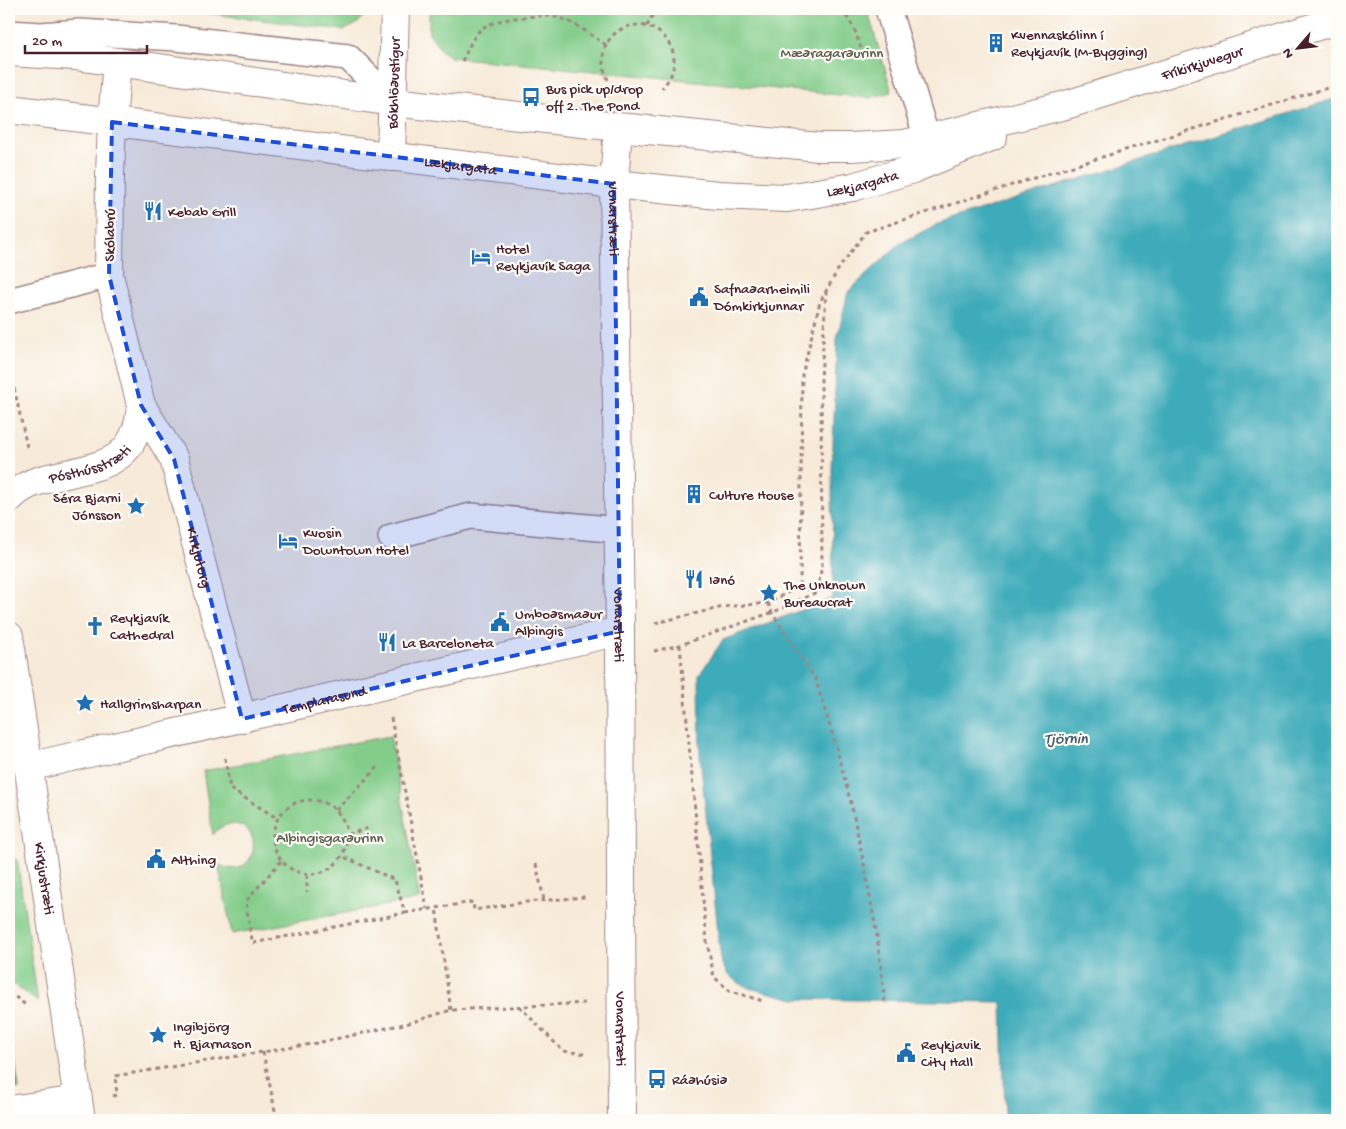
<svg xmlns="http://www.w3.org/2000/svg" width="1346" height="1129" viewBox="0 0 1346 1129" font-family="'Gochi Hand',sans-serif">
<rect width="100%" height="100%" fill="#fdfcf7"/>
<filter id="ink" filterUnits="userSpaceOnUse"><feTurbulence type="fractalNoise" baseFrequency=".02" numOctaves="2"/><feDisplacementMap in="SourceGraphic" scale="10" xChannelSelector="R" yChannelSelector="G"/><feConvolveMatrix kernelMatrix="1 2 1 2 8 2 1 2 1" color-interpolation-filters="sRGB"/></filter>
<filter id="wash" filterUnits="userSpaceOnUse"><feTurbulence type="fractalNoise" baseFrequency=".0096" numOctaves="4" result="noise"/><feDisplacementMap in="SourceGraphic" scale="20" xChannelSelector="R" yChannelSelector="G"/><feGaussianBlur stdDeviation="1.12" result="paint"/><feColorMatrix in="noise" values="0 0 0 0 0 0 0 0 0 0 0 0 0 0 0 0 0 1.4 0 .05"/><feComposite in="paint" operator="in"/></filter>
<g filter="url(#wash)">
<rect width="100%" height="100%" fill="#f7ead8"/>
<path fill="#83cd8a" stroke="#66765a" d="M 173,9 L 365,9 C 362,22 356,26 343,30 Z
M 455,9 L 867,9 L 892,92 L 870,98 L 450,57 L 441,50 L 429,33 L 429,13 L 454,11 Z
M 390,736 L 420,899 L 232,934 L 218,864 C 255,885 268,826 233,824 C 225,824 218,828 213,835 L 203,771 Z
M 17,859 L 38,1002 L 9,981 L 9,860 Z"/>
<path fill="#6ab076" stroke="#5a6850" d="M 9,1018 L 19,1089 L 9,1090 Z"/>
<path fill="#3cabb9" stroke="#436572" d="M 1337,98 L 1337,1120 L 1005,1120 L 1002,1002 L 795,999 L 749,988 L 739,983 L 728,975 L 722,964 L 720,952 L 700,756 L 699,675 L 723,640 L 833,598 L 832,470 L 837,339 L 848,292 L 899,244 L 937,224 Z"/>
</g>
<g filter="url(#ink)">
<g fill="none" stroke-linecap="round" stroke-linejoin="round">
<g stroke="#a08482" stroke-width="28">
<path id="lane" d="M 888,9 L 927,139
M 9,33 L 41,35 L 79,32 L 176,38 L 348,57 L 393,102
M 9,301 L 109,275
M 391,537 L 471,516 L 619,530"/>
</g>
<g stroke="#a08482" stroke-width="30">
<g id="street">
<path id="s1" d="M 117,62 L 112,122 L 110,175 L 109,275 L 141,405 L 174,459 L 242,719"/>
<path id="s2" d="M 618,127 L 614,184 L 620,631 L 622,1120"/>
<path id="s3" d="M 391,157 L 395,9"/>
<path id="s4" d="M 9,499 C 21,486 35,481 53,477 C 101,465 137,465 141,405"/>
<path id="s5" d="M 9,636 L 81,1120"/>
<path id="s6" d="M 28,767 C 226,723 423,675 620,631"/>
<path d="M 9,1110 L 78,1100"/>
</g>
</g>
<g stroke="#a08482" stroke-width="30">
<g id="secondary">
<path id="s7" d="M 9,52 L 76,56 L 393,102 L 618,127 L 819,147 L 851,147 L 904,144 L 1066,105 L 1337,20"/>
<path id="s8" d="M 9,109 L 614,184 L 718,195 L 787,198 L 853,187 L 910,170 L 993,136"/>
</g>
</g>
<path stroke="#a08482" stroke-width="3" stroke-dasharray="4 4" stroke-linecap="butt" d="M 842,9 L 854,28 L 861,48
M 647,26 L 656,9
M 462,61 C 467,51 472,39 479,31 C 489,18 544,13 560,18 C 576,23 592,36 606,45
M 608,80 C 602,66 600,54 609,40 C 634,6 687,36 671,75 C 669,80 665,84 662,88
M 9,365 L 27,447
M 800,586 L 816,592
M 768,603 L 772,613 L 815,678 L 834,739 L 851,803 L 865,869 L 877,936 L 885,1003
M 655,623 L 723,607 L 768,603 L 800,586 L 802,375 L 820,302 L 839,268 L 866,232 L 1034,178 L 1337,85
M 680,645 L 707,942 L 714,977 L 730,991 L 763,1001
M 654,651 L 680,645 L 776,611 L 817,592 L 822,566 L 821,380 L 826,292
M 391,718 L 427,909
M 225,758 L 230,789 L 277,818
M273 837a37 37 0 1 1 74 0a37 37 0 1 1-74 0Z
M 336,810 L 379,766
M 348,834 L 369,828
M 281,861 L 246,901 L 250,931 L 253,943 L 405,913 L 395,880 L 342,856
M 536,864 L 544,900
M 307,875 L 307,892
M 405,913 L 436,908
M 9,992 L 27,1006
M 519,1006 L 563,1051 L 587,1054
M 451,1010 L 436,908 L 473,902 L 474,910 L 526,902 L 585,897
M 263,1052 L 277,1120
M 113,1096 L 117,1095 L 115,1076 L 312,1044 L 409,1023 L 451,1010 L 587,1003"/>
<use href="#lane" stroke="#fff" stroke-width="25"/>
<use href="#street" stroke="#fff" stroke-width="28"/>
<use href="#secondary" stroke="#fff" stroke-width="28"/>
</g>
</g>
<path fill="#1d4ed8" fill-opacity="0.2" stroke="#1d4ed8" stroke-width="4" stroke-dasharray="10 6" stroke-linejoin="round" d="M 112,122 L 614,184 L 620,631 L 242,719 L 174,459 L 141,405 L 109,275 Z"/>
<defs>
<g id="building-bare" transform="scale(1.5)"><path d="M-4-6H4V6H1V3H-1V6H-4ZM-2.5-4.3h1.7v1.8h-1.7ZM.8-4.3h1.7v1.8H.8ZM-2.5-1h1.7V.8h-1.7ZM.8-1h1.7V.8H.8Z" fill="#1f6fb2" stroke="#fdfcf7" stroke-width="2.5" paint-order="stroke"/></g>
<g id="bus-bare" transform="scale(1.5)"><path d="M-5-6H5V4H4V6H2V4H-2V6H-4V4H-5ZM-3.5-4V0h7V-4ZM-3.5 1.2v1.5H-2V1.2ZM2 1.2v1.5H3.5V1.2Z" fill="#1f6fb2" stroke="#fdfcf7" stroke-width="2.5" paint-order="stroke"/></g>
<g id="restaurant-bare" transform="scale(1.5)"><path d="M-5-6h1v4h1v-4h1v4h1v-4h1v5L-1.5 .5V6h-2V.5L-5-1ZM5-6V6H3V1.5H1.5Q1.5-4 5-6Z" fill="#1f6fb2" stroke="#fdfcf7" stroke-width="2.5" paint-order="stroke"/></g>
<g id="hotel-bare" transform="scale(1.5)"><path d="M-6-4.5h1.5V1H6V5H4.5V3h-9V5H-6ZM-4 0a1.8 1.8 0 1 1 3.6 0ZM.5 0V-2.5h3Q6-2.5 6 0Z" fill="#1f6fb2" stroke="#fdfcf7" stroke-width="2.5" paint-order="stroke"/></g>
<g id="civic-bare" transform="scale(1.5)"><path d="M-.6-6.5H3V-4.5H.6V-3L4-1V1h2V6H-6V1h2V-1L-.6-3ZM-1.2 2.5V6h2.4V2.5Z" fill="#1f6fb2" stroke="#fdfcf7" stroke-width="2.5" paint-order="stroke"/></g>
<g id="sight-bare" transform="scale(1.5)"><path d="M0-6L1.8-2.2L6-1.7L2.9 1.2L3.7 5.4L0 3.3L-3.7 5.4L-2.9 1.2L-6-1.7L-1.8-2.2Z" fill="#1f6fb2" stroke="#fdfcf7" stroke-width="2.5" paint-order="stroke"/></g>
<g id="church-bare" transform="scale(1.5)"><path d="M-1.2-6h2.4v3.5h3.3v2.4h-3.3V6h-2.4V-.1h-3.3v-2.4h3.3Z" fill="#1f6fb2" stroke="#fdfcf7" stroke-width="2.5" paint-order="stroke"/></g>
</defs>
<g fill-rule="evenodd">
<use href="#building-bare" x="996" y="43"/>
<use href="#bus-bare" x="531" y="97"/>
<use href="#restaurant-bare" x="153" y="211"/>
<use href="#hotel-bare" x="481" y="257"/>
<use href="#civic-bare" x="699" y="297"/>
<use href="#building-bare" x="694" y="494"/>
<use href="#sight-bare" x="136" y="506"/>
<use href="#hotel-bare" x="288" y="541"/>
<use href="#restaurant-bare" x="694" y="579"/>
<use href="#sight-bare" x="769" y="593"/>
<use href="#civic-bare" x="500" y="622"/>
<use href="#church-bare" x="95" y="626"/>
<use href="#restaurant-bare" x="387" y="642"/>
<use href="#sight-bare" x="85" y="703"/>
<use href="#civic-bare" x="156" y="859"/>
<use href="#sight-bare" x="158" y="1035"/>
<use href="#civic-bare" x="906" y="1053"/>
<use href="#bus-bare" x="657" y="1079"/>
</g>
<g text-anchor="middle" stroke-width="4.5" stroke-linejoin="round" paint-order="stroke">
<g font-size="15" fill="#4a1f2b" stroke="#fdfcf7" text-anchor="start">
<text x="1011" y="39">Kvennaskólinn í<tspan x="1011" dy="17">Reykjavík (M-Bygging)</tspan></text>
<text x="546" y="93">Bus pick up/drop<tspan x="546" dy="17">off 2. The Pond</tspan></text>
<text x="168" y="216">Kebab Grill</text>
<text x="496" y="253">Hotel<tspan x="496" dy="17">Reykjavík Saga</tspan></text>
<text x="714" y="293">Safnaðarheimili<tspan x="714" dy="17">Dómkirkjunnar</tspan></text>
<text x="709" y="499">Culture House</text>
<text x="121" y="502" text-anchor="end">Séra Bjarni<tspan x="121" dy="17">Jónsson</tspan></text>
<text x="303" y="537">Kvosin<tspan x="303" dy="17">Downtown Hotel</tspan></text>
<text x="709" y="584">Iðnó</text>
<text x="784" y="589">The Unknown<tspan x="784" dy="17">Bureaucrat</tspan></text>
<text x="515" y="618">Umboðsmaður<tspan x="515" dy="17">Alþingis</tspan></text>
<text x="110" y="622">Reykjavík<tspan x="110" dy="17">Cathedral</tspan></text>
<text x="402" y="647">La Barceloneta</text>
<text x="100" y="708">Hallgrimsharpan</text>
<text x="171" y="864">Althing</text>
<text x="173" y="1031">Ingibjörg<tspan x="173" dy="17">H. Bjarnason</tspan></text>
<text x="921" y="1049">Reykjavik<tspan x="921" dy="17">City Hall</tspan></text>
<text x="672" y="1084">Ráðhúsið</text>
</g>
<g font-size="15" fill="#5e5c4c" stroke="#fdfcf7">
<text x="832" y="57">Mæðragarðurinn</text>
<text x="330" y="842">Alþingisgarðurinn</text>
</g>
<g font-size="15" fill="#4a1f2b" stroke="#fdfcf7">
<text dy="5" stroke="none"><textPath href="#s7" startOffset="1210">Fríkirkjuvegur</textPath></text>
<text dy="5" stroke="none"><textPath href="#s3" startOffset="74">Bókhlöðustígur</textPath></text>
<text dy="5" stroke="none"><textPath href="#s8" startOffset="455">Lækjargata</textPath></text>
<text dy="5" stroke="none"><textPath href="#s8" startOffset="860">Lækjargata</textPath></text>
<text dy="5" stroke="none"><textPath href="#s2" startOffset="92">Vonarstræti</textPath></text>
<text transform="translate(109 235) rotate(-89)" y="5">Skólabrú</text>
<text dy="5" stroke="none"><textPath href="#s4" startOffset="89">Pósthússtræti</textPath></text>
<text dy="5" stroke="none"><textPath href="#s1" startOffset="512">Kirkjutorg</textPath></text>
<text dy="5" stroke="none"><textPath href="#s2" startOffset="498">Vonarstræti</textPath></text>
<text dy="5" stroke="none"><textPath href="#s6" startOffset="304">Templarasund</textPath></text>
<text dy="5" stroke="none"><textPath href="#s5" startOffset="245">Kirkjustræti</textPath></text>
<text dy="5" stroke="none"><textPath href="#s2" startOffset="902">Vonarstræti</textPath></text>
</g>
<g font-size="16" font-style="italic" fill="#445e6b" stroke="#fdfcf7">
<text x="1066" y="743">Tjörnin</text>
</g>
</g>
<rect width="1346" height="1129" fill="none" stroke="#fdfcf7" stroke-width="30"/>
<g transform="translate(1298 48) rotate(242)" stroke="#fdfcf7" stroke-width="4" paint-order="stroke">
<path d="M0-4L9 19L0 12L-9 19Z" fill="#4a1f2b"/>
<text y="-8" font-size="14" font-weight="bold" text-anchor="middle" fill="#4a1f2b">N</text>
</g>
<path d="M25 45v8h122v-8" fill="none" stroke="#4a1f2b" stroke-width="2.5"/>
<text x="32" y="45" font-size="15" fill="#4a1f2b" stroke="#fdfcf7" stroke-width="4" paint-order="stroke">20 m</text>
</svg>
